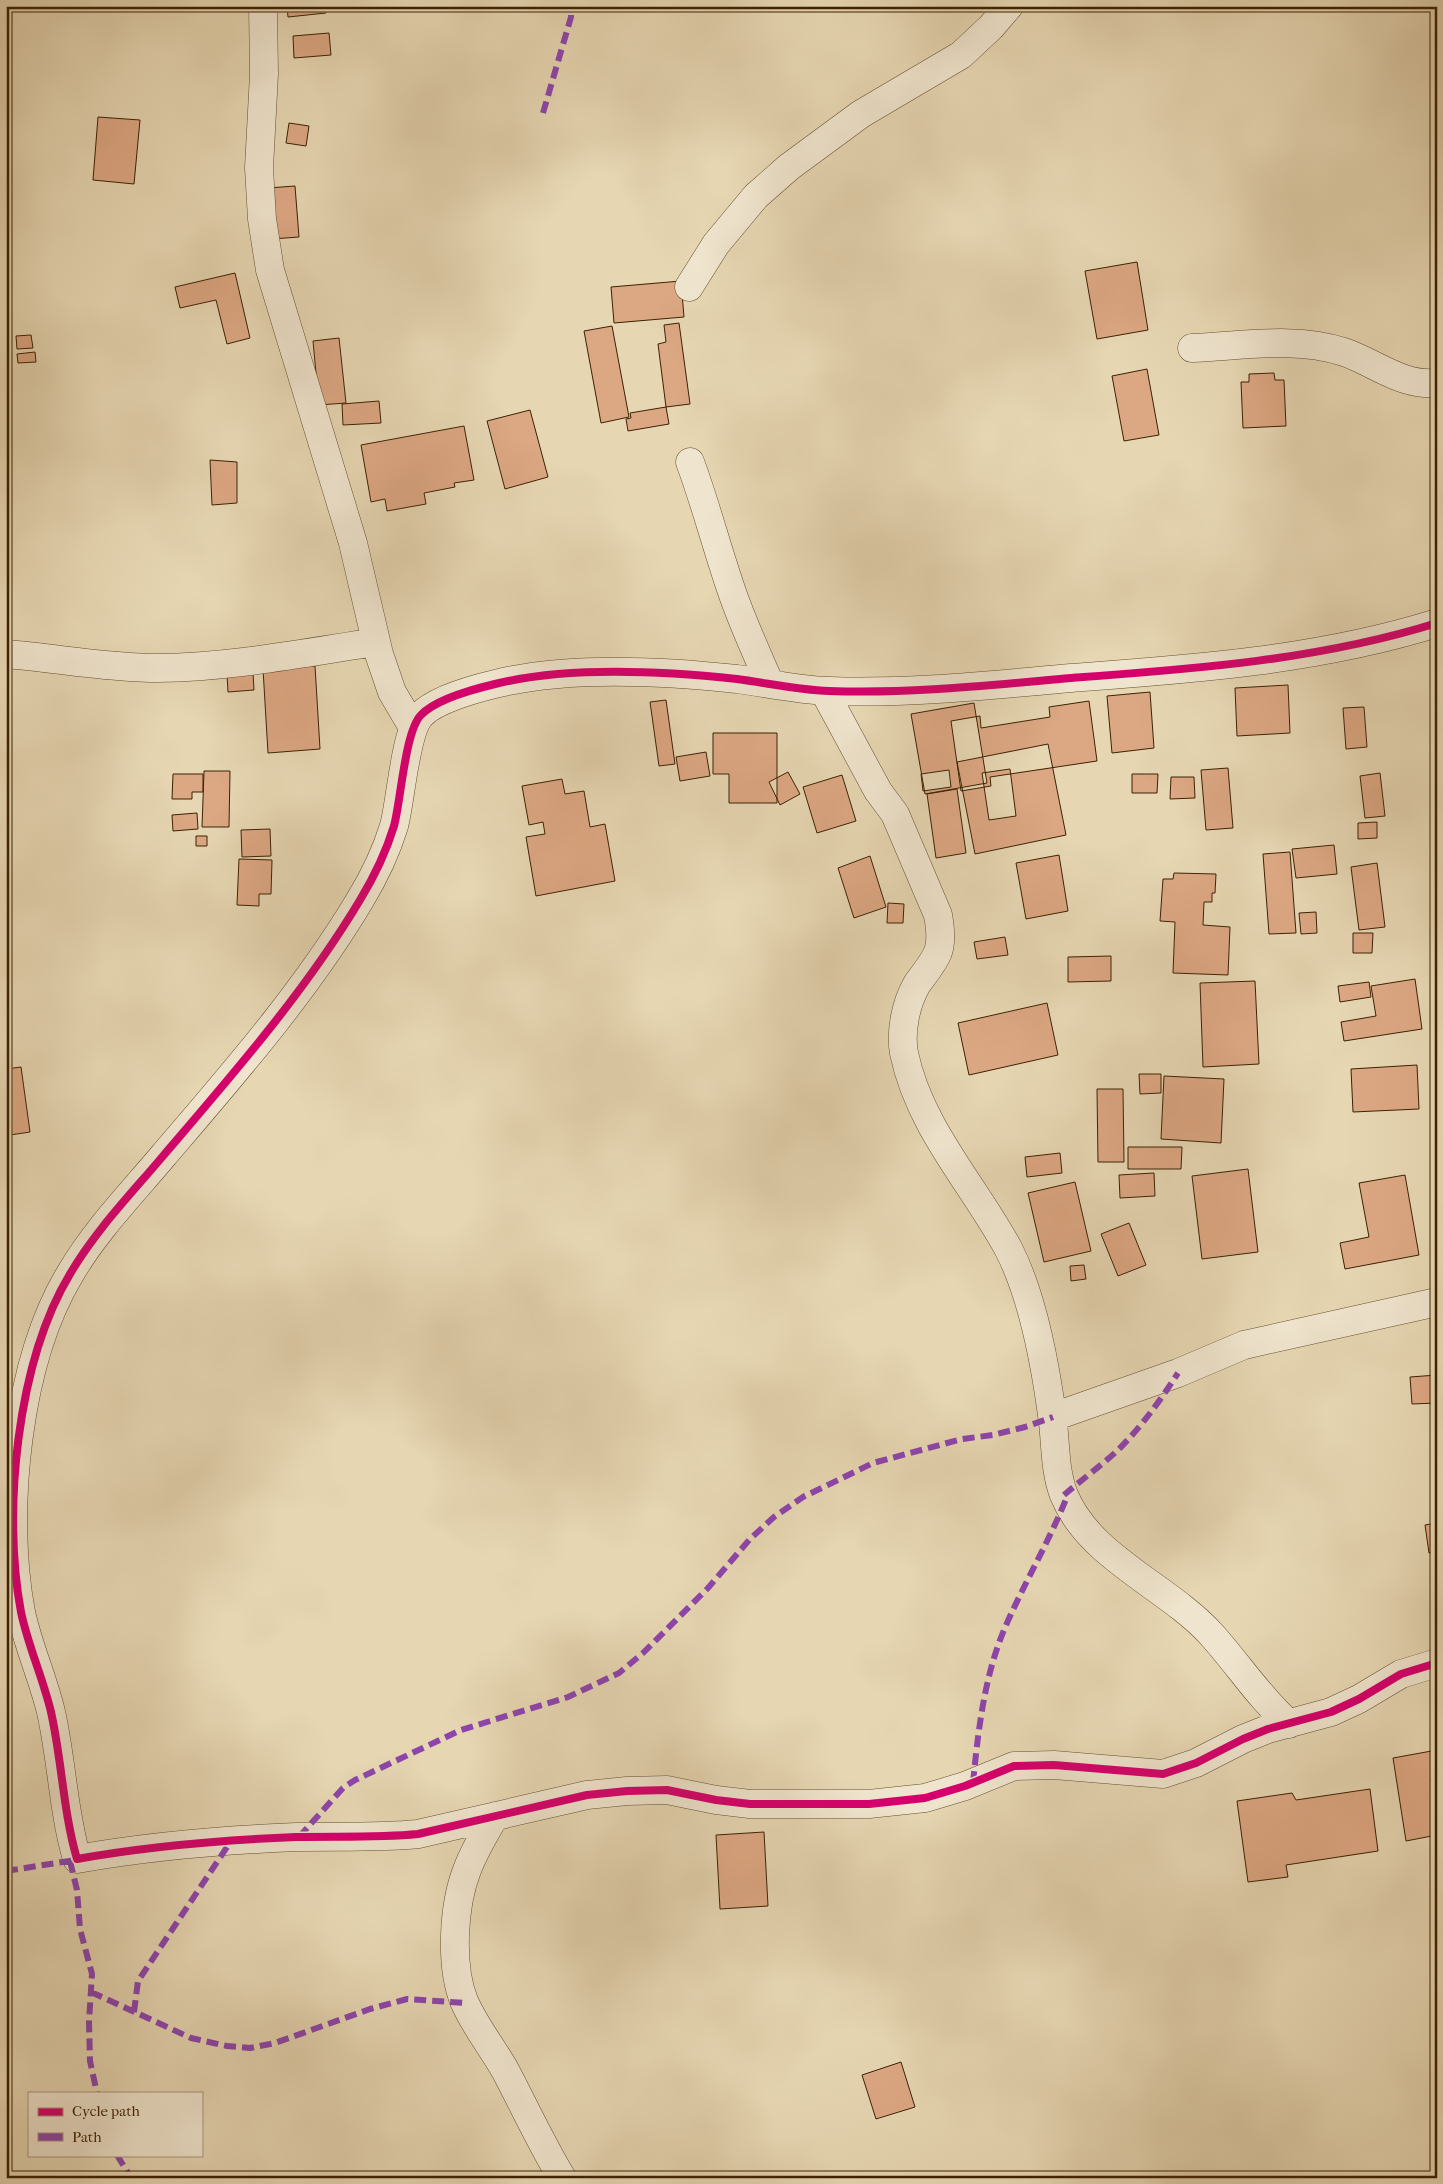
<svg xmlns="http://www.w3.org/2000/svg" width="1443" height="2184" viewBox="0 0 1443 2184" font-family="'IM FELL French Canon',serif">
<rect width="100%" height="100%" fill="#e6d6b2"/>
<filter id="stains"><feTurbulence type="fractalNoise" baseFrequency=".004" numOctaves="4"/><feColorMatrix values="0 0 0 0 .2 0 0 0 0 .09 0 0 0 0 .02 0 0 0 .5 -.17"/></filter>
<radialGradient id="worn" r=".72"><stop offset=".6" stop-color="#630" stop-opacity="0"/><stop offset="1" stop-color="#630" stop-opacity=".3"/></radialGradient>
<path fill="#dca783" stroke="#3c2203" fill-rule="evenodd" d="M 287,6 L 326,6 L 326,13 L 288,17 Z
M 329,33 L 331,55 L 294,58 L 293,36 Z
M 98,117 L 140,120 L 134,184 L 93,180 Z
M 289,123 L 309,126 L 306,146 L 286,143 Z
M 295,186 L 299,237 L 272,239 L 268,188 Z
M 1137,262 L 1148,330 L 1097,339 L 1085,271 Z
M 235,273 L 250,338 L 227,344 L 216,300 L 180,308 L 175,287 Z
M 681,281 L 684,317 L 614,323 L 611,287 Z
M 679,323 L 690,404 L 666,407 L 658,344 L 666,342 L 664,325 Z
M 612,326 L 629,417 L 601,423 L 584,331 Z
M 31,335 L 33,348 L 17,349 L 16,336 Z
M 339,338 L 346,403 L 319,405 L 313,341 Z
M 35,352 L 36,362 L 18,363 L 17,354 Z
M 1147,369 L 1159,435 L 1124,441 L 1112,376 Z
M 1274,373 L 1275,380 L 1284,380 L 1286,426 L 1243,428 L 1241,382 L 1249,382 L 1249,374 Z
M 379,401 L 381,423 L 343,425 L 342,404 Z
M 666,407 L 669,424 L 628,431 L 626,419 L 631,418 L 630,413 Z
M 530,410 L 548,477 L 505,489 L 487,421 Z
M 464,426 L 474,480 L 454,483 L 455,487 L 424,493 L 426,504 L 387,511 L 385,499 L 371,502 L 361,445 Z
M 210,460 L 237,462 L 237,503 L 212,505 Z
M 315,666 L 320,749 L 268,753 L 263,669 Z
M 253,673 L 254,690 L 228,692 L 227,675 Z
M 1288,685 L 1290,733 L 1237,736 L 1235,688 Z
M 1150,692 L 1154,748 L 1112,753 L 1107,696 Z
M 666,700 L 675,764 L 659,766 L 650,702 Z
M 1089,701 L 1097,761 L 990,777 L 991,786 L 961,791 L 951,721 L 980,716 L 981,728 L 1050,717 L 1049,707 Z
M 974,703 L 987,783 L 925,794 L 911,714 Z
M 1364,707 L 1367,747 L 1346,749 L 1343,708 Z
M 713,733 L 777,733 L 777,803 L 729,803 L 729,774 L 713,774 Z
M 1048,744 L 1066,835 L 975,854 L 957,762 ZM 1010,769 L 1016,816 L 989,820 L 982,773 Z
M 706,752 L 710,776 L 680,781 L 676,757 Z
M 1228,768 L 1233,828 L 1206,830 L 1201,770 Z
M 949,770 L 951,787 L 923,791 L 921,774 Z
M 204,771 L 230,771 L 229,827 L 202,827 Z
M 788,772 L 800,794 L 780,805 L 769,782 Z
M 1380,773 L 1385,816 L 1365,818 L 1360,776 Z
M 173,774 L 203,774 L 203,792 L 192,792 L 192,799 L 172,799 Z
M 1132,774 L 1158,774 L 1157,793 L 1132,793 Z
M 842,775 L 856,821 L 817,833 L 803,787 Z
M 1171,777 L 1194,777 L 1195,798 L 1170,799 Z
M 562,779 L 565,794 L 584,791 L 590,827 L 605,824 L 615,881 L 536,896 L 526,837 L 545,834 L 543,822 L 529,825 L 522,786 Z
M 957,789 L 966,853 L 936,858 L 927,794 Z
M 197,813 L 198,829 L 173,831 L 172,815 Z
M 1377,822 L 1377,838 L 1358,839 L 1358,823 Z
M 270,829 L 271,856 L 242,857 L 241,830 Z
M 196,836 L 207,836 L 207,846 L 196,846 Z
M 1334,845 L 1337,874 L 1296,878 L 1292,849 Z
M 1290,852 L 1296,933 L 1269,934 L 1263,854 Z
M 1059,855 L 1068,911 L 1026,919 L 1016,863 Z
M 870,856 L 886,907 L 854,918 L 838,868 Z
M 239,859 L 272,860 L 271,894 L 259,894 L 259,906 L 237,905 Z
M 1377,863 L 1385,927 L 1359,930 L 1351,867 Z
M 1174,873 L 1216,874 L 1215,893 L 1212,893 L 1212,902 L 1204,902 L 1203,925 L 1230,927 L 1228,975 L 1173,973 L 1175,922 L 1160,921 L 1163,879 L 1173,879 Z
M 888,903 L 904,904 L 903,923 L 887,923 Z
M 1316,912 L 1317,933 L 1301,934 L 1299,913 Z
M 1353,933 L 1373,933 L 1372,953 L 1353,953 Z
M 1005,937 L 1008,955 L 977,959 L 974,942 Z
M 1111,956 L 1111,981 L 1068,982 L 1068,957 Z
M 1415,979 L 1422,1029 L 1344,1041 L 1341,1022 L 1376,1016 L 1371,986 Z
M 1255,981 L 1259,1064 L 1203,1067 L 1200,983 Z
M 1369,982 L 1371,997 L 1340,1002 L 1338,986 Z
M 1047,1003 L 1058,1055 L 969,1075 L 958,1023 Z
M 1417,1065 L 1419,1109 L 1353,1112 L 1351,1069 Z
M 21,1067 L 30,1132 L 10,1135 L 6,1106 L 6,1069 Z
M 1139,1074 L 1161,1074 L 1161,1093 L 1140,1094 Z
M 1164,1076 L 1224,1079 L 1221,1143 L 1161,1139 Z
M 1097,1089 L 1123,1089 L 1124,1162 L 1098,1162 Z
M 1128,1147 L 1182,1147 L 1181,1169 L 1128,1169 Z
M 1060,1153 L 1062,1173 L 1027,1177 L 1025,1157 Z
M 1248,1169 L 1258,1252 L 1202,1259 L 1192,1176 Z
M 1154,1173 L 1155,1196 L 1120,1198 L 1119,1175 Z
M 1405,1175 L 1419,1255 L 1345,1269 L 1340,1243 L 1369,1237 L 1359,1183 Z
M 1075,1182 L 1091,1251 L 1044,1262 L 1028,1193 Z
M 1129,1223 L 1146,1265 L 1118,1276 L 1101,1234 Z
M 1084,1265 L 1086,1279 L 1071,1281 L 1070,1266 Z
M 1437,1375 L 1437,1403 L 1412,1404 L 1410,1377 Z
M 1437,1523 L 1437,1552 L 1429,1553 L 1425,1525 Z
M 1437,1750 L 1437,1778 L 1431,1779 L 1437,1813 L 1437,1835 L 1406,1841 L 1393,1758 Z
M 1370,1789 L 1378,1851 L 1286,1865 L 1288,1877 L 1248,1882 L 1237,1801 L 1292,1793 L 1296,1800 Z
M 764,1832 L 768,1906 L 720,1909 L 716,1835 Z
M 901,2062 L 915,2107 L 876,2119 L 862,2075 Z"/>
<g fill="none" stroke-linecap="round" stroke-linejoin="round">
<g stroke="#664f2f" stroke-width="29">
<path id="minor" d="M 263,6 L 264,74 L 259,168 L 262,219 L 270,270 L 353,543 L 379,654 L 392,692 L 412,726
M 689,287 L 716,244 L 756,196 L 789,167 L 861,114 L 961,55 L 991,27 L 1009,6
M 1192,348 C 1242,346 1296,336 1344,352 C 1376,363 1401,386 1437,383
M 690,462 C 706,505 717,549 732,592 C 743,624 757,654 770,684
M 1437,623 C 1319,660 1194,669 1071,678 C 991,685 910,694 829,691 C 798,690 767,683 737,679 C 663,671 567,666 495,684 C 474,689 435,700 421,715 C 405,731 401,800 394,826 C 386,852 374,877 360,900 C 305,992 233,1074 163,1156 C 131,1194 95,1231 70,1274 C 17,1362 2,1512 21,1612 C 28,1646 43,1678 51,1712 C 62,1761 63,1811 77,1859 C 150,1846 223,1840 296,1837 C 337,1836 377,1838 418,1834 L 587,1795 L 627,1791 L 667,1790 L 716,1800 L 750,1804 L 869,1804 L 925,1798 L 965,1786 L 1014,1766 L 1054,1765 L 1163,1774 L 1196,1763 L 1243,1739 L 1268,1729 L 1331,1712 L 1359,1699 L 1401,1674 L 1437,1663
M 6,654 C 56,658 107,668 158,668 C 232,667 303,653 376,642
M 824,691 L 878,791 L 895,814 L 938,915 C 940,926 942,941 938,952 C 933,964 924,974 917,984 C 906,1003 900,1031 904,1053 C 919,1127 974,1185 1009,1250 C 1033,1297 1045,1363 1052,1415 C 1056,1441 1054,1470 1064,1495 C 1089,1557 1167,1586 1211,1634 C 1238,1664 1259,1697 1289,1724
M 1053,1417 L 1178,1373 L 1244,1345 L 1437,1302
M 495,1816 C 485,1833 474,1851 467,1870 C 453,1906 450,1966 464,2001 C 474,2025 492,2047 505,2070 C 524,2106 541,2143 562,2178"/>
</g>
<use href="#minor" stroke="#efe4cd" stroke-width="28"/>
<path stroke="#8e44ad" stroke-width="6" stroke-dasharray="12 6" stroke-linecap="butt" d="M 543,113 L 571,17 L 571,6
M 1064,1495 C 1081,1480 1101,1466 1118,1450 C 1141,1427 1160,1401 1178,1373
M 973,1783 C 978,1732 984,1678 1004,1630 C 1023,1585 1048,1544 1066,1499
M 299,1837 L 343,1788 L 355,1780 L 461,1730 L 568,1697 L 619,1673 L 643,1653 L 708,1588 L 750,1539 L 774,1517 L 803,1497 L 873,1463 L 962,1439 L 993,1435 L 1025,1427 L 1053,1417
M 70,1861 L 77,1890 L 80,1929 L 92,1974 L 89,2022 L 90,2061 L 97,2093
M 6,1871 L 75,1860
M 91,1992 L 191,2038 L 227,2046 L 250,2048 L 275,2043 L 370,2009 L 407,1999 L 465,2003
M 134,2012 L 138,1981 L 231,1841
M 117,2155 L 131,2178"/>
<g stroke="#efe4cd" stroke-width="11">
<path id="cycleway" d="M 1437,623 C 1319,660 1194,669 1071,678 C 991,685 910,694 829,691 C 798,690 767,683 737,679 C 663,671 567,666 495,684 C 474,689 435,700 421,715 C 405,731 401,800 394,826 C 386,852 374,877 360,900 C 305,992 233,1074 163,1156 C 131,1194 95,1231 70,1274 C 17,1362 2,1512 21,1612 C 28,1646 43,1678 51,1712 C 62,1761 63,1811 77,1859 C 150,1846 223,1840 296,1837 C 337,1836 377,1838 418,1834 L 587,1795 L 627,1791 L 667,1790 L 716,1800 L 750,1804 L 869,1804 L 925,1798 L 965,1786 L 1014,1766 L 1054,1765 L 1163,1774 L 1196,1763 L 1243,1739 L 1268,1729 L 1331,1712 L 1359,1699 L 1401,1674 L 1437,1663"/>
</g>
<use href="#cycleway" stroke="#d6006c" stroke-width="8"/>
</g>
<rect width="1443" height="2184" fill="none" stroke="#e6d6b2" stroke-width="25"/>
<rect x="8" y="8" width="1428" height="2169" fill="none" stroke="#3c2203" stroke-width="2.5"/>
<rect x="12" y="12" width="1418" height="2159" fill="none" stroke="#3c2203"/>
<rect x="28" y="2092" width="175" height="65" fill="#efe4cd" stroke="#a7967c"/>
<rect x="38" y="2108" width="25" height="8" fill="#d6006c" stroke="#a7967c"/>
<text x="72" y="2116" font-size="15" fill="#3c2203">Cycle path</text>
<rect x="38" y="2133" width="25" height="8" fill="#8e44ad" stroke="#a7967c"/>
<text x="72" y="2142" font-size="15" fill="#3c2203">Path</text>
<rect width="100%" height="100%" filter="url(#stains)"/>
<rect width="100%" height="100%" fill="url(#worn)"/>
</svg>
